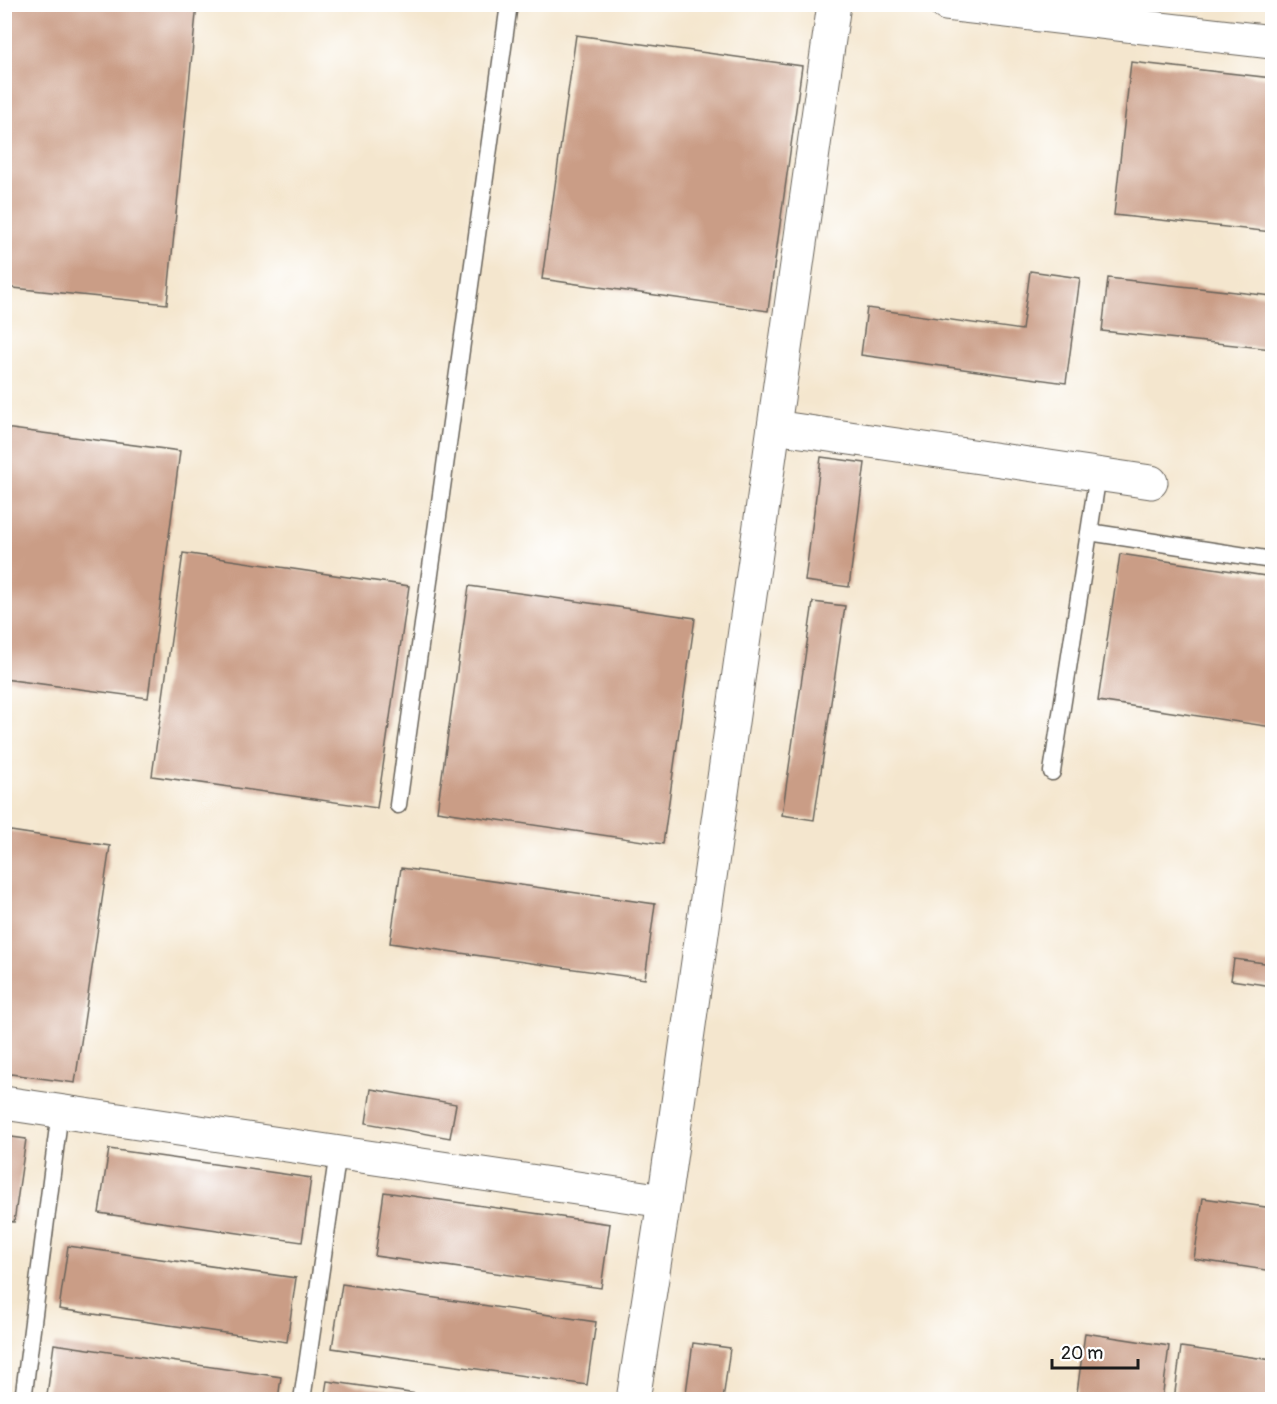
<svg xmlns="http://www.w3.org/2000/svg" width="1277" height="1404" viewBox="0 0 1277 1404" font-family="Pangolin,sans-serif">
<rect width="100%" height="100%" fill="#fff"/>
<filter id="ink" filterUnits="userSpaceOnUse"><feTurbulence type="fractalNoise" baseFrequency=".0167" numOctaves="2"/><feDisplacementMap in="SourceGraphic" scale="12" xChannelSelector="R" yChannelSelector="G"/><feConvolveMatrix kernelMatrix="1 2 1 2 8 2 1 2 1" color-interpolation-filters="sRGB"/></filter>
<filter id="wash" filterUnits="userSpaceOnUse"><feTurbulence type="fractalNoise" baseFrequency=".008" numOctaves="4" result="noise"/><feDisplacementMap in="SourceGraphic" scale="24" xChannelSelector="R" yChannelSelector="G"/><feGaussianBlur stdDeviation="1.35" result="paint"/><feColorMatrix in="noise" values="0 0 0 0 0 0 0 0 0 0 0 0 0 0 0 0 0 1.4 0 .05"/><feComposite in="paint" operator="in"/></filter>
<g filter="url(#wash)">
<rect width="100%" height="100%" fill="#f4e6ce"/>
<g id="blocks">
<path fill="#ca9d86" d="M 4,4 L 197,4 L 167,304 L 4,287 Z
M 576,35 L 802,66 L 768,311 L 542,279 Z
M 1131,62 L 1272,78 L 1272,232 L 1114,215 Z
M 1030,271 L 1080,278 L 1066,383 L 861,355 L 867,308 L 1022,330 Z
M 1108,278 L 1272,296 L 1272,349 L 1102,331 Z
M 4,428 L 180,451 L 148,698 L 4,679 Z
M 821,457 L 865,463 L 849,587 L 805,581 Z
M 183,553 L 409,586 L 377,808 L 152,776 Z
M 1120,554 L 1272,577 L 1272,727 L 1098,701 Z
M 469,586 L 695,618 L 663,844 L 437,811 Z
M 813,602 L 845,606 L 814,820 L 782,815 Z
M 4,830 L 110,846 L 75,1083 L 4,1073 Z
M 401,868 L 655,904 L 645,979 L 390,943 Z
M 1234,959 L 1272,964 L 1272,986 L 1231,980 Z
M 371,1089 L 456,1104 L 450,1138 L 366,1123 Z
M 4,1136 L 26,1139 L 14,1222 L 4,1220 Z
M 109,1149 L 311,1178 L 302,1242 L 99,1213 Z
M 384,1192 L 610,1224 L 601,1288 L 375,1256 Z
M 1203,1198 L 1272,1208 L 1272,1271 L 1194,1259 Z
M 68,1246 L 296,1278 L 287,1342 L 59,1309 Z
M 342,1284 L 596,1322 L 587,1385 L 332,1348 Z
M 1085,1333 L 1169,1346 L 1162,1400 L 1076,1400 Z
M 693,1343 L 730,1348 L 723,1400 L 685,1400 Z
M 54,1344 L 281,1377 L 278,1400 L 78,1400 L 47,1395 Z
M 1181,1347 L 1272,1360 L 1272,1400 L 1174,1400 Z
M 327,1381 L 444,1398 L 444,1400 L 324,1400 Z"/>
</g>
</g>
<g filter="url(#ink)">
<use href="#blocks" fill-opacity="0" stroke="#68635a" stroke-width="1.5"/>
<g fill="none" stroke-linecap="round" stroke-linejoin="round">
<g stroke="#68635a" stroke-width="19">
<path id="service" d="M 1089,532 L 1272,560
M 1052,772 L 1098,474
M 398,805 L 509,4
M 23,1400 L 60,1111
M 302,1400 L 338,1152"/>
</g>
<g stroke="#68635a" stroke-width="35">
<path id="minor" d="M 946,4 L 1272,42
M 774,427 L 1151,482
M 4,1103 L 664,1201"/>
</g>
<g stroke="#68635a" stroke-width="35">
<path id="tertiary" d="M 633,1400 L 664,1201 L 834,4"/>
</g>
<use href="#service" stroke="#fff" stroke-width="16"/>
<use href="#minor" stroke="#fff" stroke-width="33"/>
<use href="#tertiary" stroke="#fff" stroke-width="33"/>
</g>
</g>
<rect width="1277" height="1404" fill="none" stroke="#fff" stroke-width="24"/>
<path d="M1052 1359v9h86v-9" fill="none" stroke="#1c1c1c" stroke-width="3"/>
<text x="1061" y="1359" font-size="18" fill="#1c1c1c" stroke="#ffffff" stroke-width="4.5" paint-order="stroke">20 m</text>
</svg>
